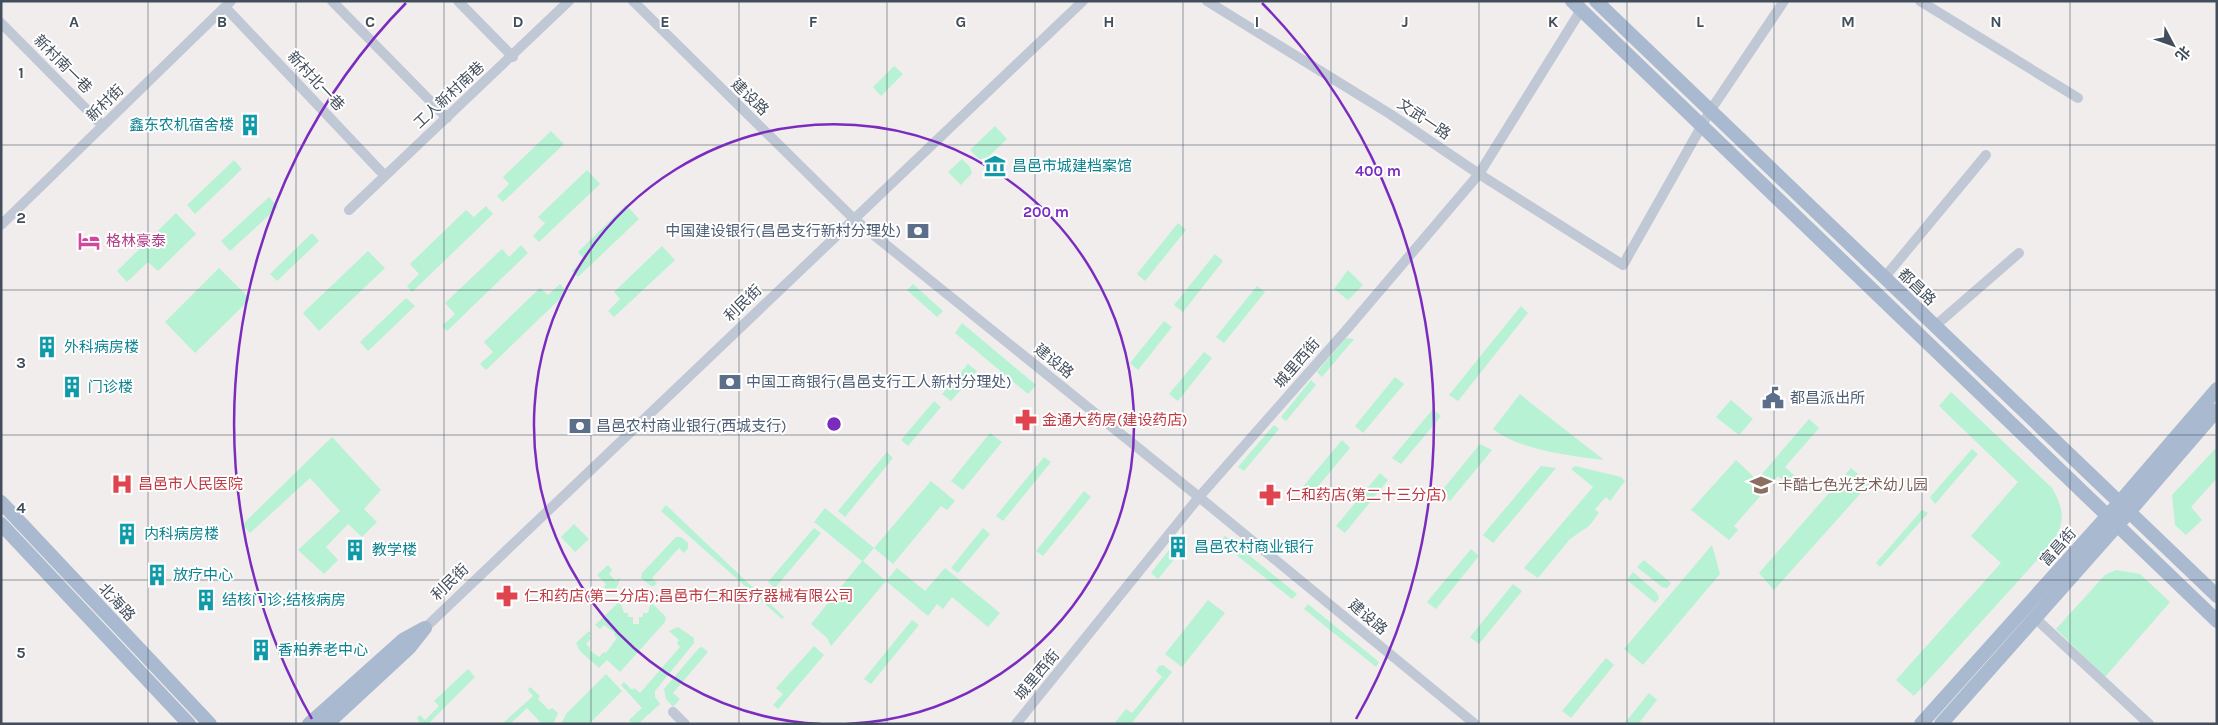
<svg xmlns="http://www.w3.org/2000/svg" width="2218" height="725" viewBox="0 0 2218 725" font-family="Karla,'Noto Sans SC',sans-serif">
<rect width="100%" height="100%" fill="#f0edec"/>
<path fill="#b6f2d3" d="M 894,66 L 903,74 L 881,96 L 873,87 Z
M 995,126 L 1007,139 L 987,158 L 979,159 L 970,150 Z
M 551,131 L 564,144 L 503,202 L 497,196 L 509,184 L 503,177 Z
M 962,159 L 970,167 L 972,173 L 961,185 L 948,172 Z
M 234,160 L 242,169 L 195,214 L 187,205 Z
M 587,170 L 600,184 L 539,242 L 533,236 L 545,223 L 538,217 Z
M 269,197 L 278,207 L 230,251 L 221,241 Z
M 626,205 L 639,219 L 578,277 L 572,271 L 584,259 L 578,252 Z
M 486,206 L 493,214 L 412,292 L 407,286 L 419,274 L 410,264 L 466,210 L 474,217 Z
M 176,213 L 196,234 L 158,271 L 148,262 L 127,282 L 117,271 Z
M 1178,223 L 1186,230 L 1145,281 L 1137,274 Z
M 312,233 L 319,241 L 277,281 L 270,274 Z
M 521,245 L 528,253 L 447,331 L 442,326 L 455,314 L 445,303 L 502,249 L 509,257 Z
M 662,246 L 675,260 L 614,317 L 608,311 L 620,299 L 614,292 Z
M 368,251 L 385,268 L 319,331 L 303,313 Z
M 1215,254 L 1223,261 L 1183,312 L 1174,305 Z
M 219,268 L 250,299 L 195,353 L 165,322 Z
M 1348,270 L 1363,285 L 1348,300 L 1334,289 Z
M 560,284 L 567,292 L 486,370 L 480,364 L 493,352 L 484,342 L 540,288 L 548,295 Z
M 913,284 L 943,311 L 937,317 L 907,290 Z
M 1257,286 L 1265,292 L 1224,343 L 1216,337 Z
M 406,298 L 415,306 L 368,351 L 360,342 Z
M 1521,306 L 1528,313 L 1458,401 L 1449,395 Z
M 1164,321 L 1172,327 L 1138,370 L 1130,363 Z
M 962,323 L 1036,385 L 1028,394 L 955,333 Z
M 1346,338 L 1354,339 L 1322,377 L 1317,372 Z
M 1204,352 L 1212,358 L 1178,401 L 1169,394 Z
M 968,364 L 977,371 L 951,401 L 942,394 Z
M 1395,377 L 1404,384 L 1363,433 L 1355,426 Z
M 1311,380 L 1316,385 L 1286,421 L 1281,417 Z
M 1951,392 L 2052,488 C 2066,512 2065,525 2049,547 L 1914,696 L 1896,680 L 2001,563 L 1971,536 L 2018,482 L 1939,406 Z
M 1520,394 L 1527,400 L 1604,460 C 1571,456 1519,450 1493,429 Z
M 1731,400 L 1753,419 L 1739,435 L 1716,417 Z
M 934,401 L 941,407 L 908,446 L 901,440 Z
M 1433,409 L 1441,416 L 1401,464 L 1392,458 Z
M 1809,419 L 1819,428 L 1785,467 L 1797,478 L 1790,485 L 1778,476 L 1734,526 L 1738,530 L 1729,540 L 1691,510 L 1736,460 L 1757,480 Z
M 1274,425 L 1279,429 L 1244,471 L 1238,467 Z
M 990,433 L 1002,442 L 963,490 L 951,481 Z
M 332,437 L 381,490 L 364,509 L 377,522 L 362,537 L 348,524 L 326,547 L 338,560 L 324,574 L 298,550 L 340,511 L 310,478 L 250,533 L 242,525 Z
M 1342,440 L 1350,448 L 1310,496 L 1301,489 Z
M 1480,444 L 1492,450 L 1450,501 L 1440,493 Z
M 2217,447 L 2217,478 L 2191,507 L 2202,520 L 2186,535 L 2175,525 L 2172,495 Z
M 1972,449 L 1978,454 L 1935,504 L 1930,497 Z
M 887,452 L 893,458 L 845,517 L 838,511 Z
M 1044,457 L 1051,462 L 1003,521 L 996,516 Z
M 1541,466 L 1556,468 L 1493,543 L 1483,535 Z
M 1575,466 L 1621,477 L 1625,481 L 1610,501 L 1606,497 L 1595,509 L 1599,513 L 1589,526 L 1570,539 L 1538,578 L 1524,568 L 1593,487 L 1571,469 Z
M 1851,468 L 1869,484 L 1774,590 L 1759,573 Z
M 1380,473 L 1388,480 L 1345,533 L 1336,526 Z
M 931,481 L 955,501 L 947,510 L 941,506 L 893,564 L 874,548 L 863,561 L 886,581 L 897,568 L 925,591 L 945,568 L 1000,613 L 988,627 L 952,597 L 943,609 L 937,604 L 928,616 L 886,581 L 831,646 L 827,638 L 811,624 L 862,561 L 814,522 L 825,508 L 874,548 Z
M 1084,491 L 1091,497 L 1043,556 L 1036,551 Z
M 666,505 L 784,617 L 782,619 L 661,511 Z
M 1922,510 L 1928,513 L 1880,567 L 1876,563 Z
M 574,524 L 589,539 L 575,552 L 561,537 Z
M 814,528 L 821,533 L 775,588 L 768,582 Z
M 983,528 L 990,534 L 958,573 L 951,568 Z
M 1225,536 L 1297,594 L 1292,599 L 1220,542 Z
M 676,537 L 681,537 L 688,543 L 688,548 L 684,553 L 679,548 L 652,578 L 657,583 L 654,586 L 651,586 L 641,578 L 642,573 Z
M 1712,545 L 1720,574 L 1643,665 L 1624,649 Z
M 1172,546 L 1180,552 L 1158,579 L 1151,573 Z
M 1471,549 L 1479,556 L 1436,609 L 1427,602 Z
M 1644,560 L 1671,583 L 1667,588 L 1662,587 L 1637,567 Z
M 608,565 L 612,570 L 609,574 L 616,581 L 620,577 L 618,585 L 611,595 L 604,587 L 606,584 L 597,575 Z
M 2116,570 L 2140,574 L 2170,602 L 2105,677 L 2056,629 L 2105,575 Z
M 1633,572 L 1657,593 L 1659,598 L 1655,603 L 1627,580 Z
M 1513,584 L 1522,591 L 1479,644 L 1470,637 Z
M 1208,600 L 1225,613 L 1182,667 L 1165,654 Z
M 620,601 L 624,613 L 628,613 L 628,617 L 633,617 L 633,624 L 639,624 L 639,617 L 643,617 L 643,613 L 648,613 L 651,602 L 666,617 L 665,622 L 620,672 L 607,660 L 599,668 L 580,651 L 576,643 L 589,631 L 591,634 L 589,636 L 591,638 L 586,644 L 590,648 L 589,650 L 599,657 L 604,652 L 606,653 L 617,638 L 614,635 L 615,633 L 604,625 L 600,629 L 595,625 Z
M 1308,604 L 1379,662 L 1376,667 L 1304,609 Z
M 912,620 L 919,625 L 871,684 L 864,679 Z
M 678,627 L 694,638 L 694,643 L 655,691 L 655,697 L 660,704 L 638,724 L 632,724 L 629,720 L 642,708 L 621,685 L 624,682 L 632,690 L 634,688 L 640,693 L 680,647 L 677,643 L 679,640 L 669,631 Z
M 814,646 L 824,655 L 778,709 L 773,705 L 783,694 L 776,688 Z
M 702,647 L 708,652 L 673,693 L 680,699 L 673,707 L 666,699 L 664,689 L 699,648 Z
M 1606,658 L 1614,665 L 1571,718 L 1562,711 Z
M 1163,665 L 1172,672 L 1131,724 L 1114,724 L 1126,709 L 1132,713 L 1162,677 L 1156,671 L 1159,666 Z
M 468,669 L 475,677 L 428,724 L 420,723 L 417,718 L 420,715 L 425,720 L 439,706 L 434,701 Z
M 606,674 L 622,691 L 589,724 L 561,724 L 566,714 Z
M 530,687 L 540,696 L 538,699 L 549,710 L 552,708 L 558,713 L 553,724 L 542,724 L 527,708 L 510,724 L 502,724 L 533,696 L 528,690 Z
M 1649,693 L 1657,700 L 1638,724 L 1624,724 Z"/>
<g fill="none" stroke-linecap="round" stroke-linejoin="round">
<path stroke="#bfc8d4" stroke-width="10" d="M 332,1 L 447,118
M 458,1 L 513,57
M 633,1 L 854,219 L 1199,497 L 1475,724
M 1207,1 L 1390,114 L 1479,174 L 1623,265 L 1710,111 L 1784,1
M 1920,1 L 2078,98
M 225,7 L 385,176
M 1,23 L 103,126
M 349,210 L 569,1
M 1,225 L 231,1
M 1884,278 L 1986,155
M 1935,326 L 2019,253
M 2035,618 L 2149,724
M 425,628 L 1083,1
M 673,712 L 685,724
M 1016,724 L 1199,497 L 1348,328 L 1479,174 L 1581,10"/>
<path stroke="#a9b9cf" stroke-width="14" d="M 1572,1 L 2217,621
M 1596,1 L 2217,596
M 1,502 L 210,724
M 1,524 L 189,724
M 309,724 L 403,640 L 425,628 L 410,647 L 327,724
M 1921,724 L 2119,503 L 2217,389
M 1941,724 L 2129,512 L 2217,410"/>
</g>
<path fill="none" stroke="#434e5c" stroke-width="1" stroke-opacity="0.55" d="M 148,1 L 148,724M 296,1 L 296,724M 444,1 L 444,724M 591,1 L 591,724M 739,1 L 739,724M 887,1 L 887,724M 1035,1 L 1035,724M 1183,1 L 1183,724M 1331,1 L 1331,724M 1479,1 L 1479,724M 1627,1 L 1627,724M 1774,1 L 1774,724M 1922,1 L 1922,724M 2070,1 L 2070,724M 1,145 L 2217,145M 1,290 L 2217,290M 1,435 L 2217,435M 1,580 L 2217,580"/>
<g fill="none" stroke="#7b2cbf" stroke-width="2.5">
<path d="M821 724A300 300 0 1 1 847 724"/>
<path d="M312 719A600 600 0 0 1 406 3M1262 3A600 600 0 0 1 1356 719"/>
</g>
<defs>
<g id="building-bare" transform="scale(1.725)"><path d="M-4-6H4V6H1V3H-1V6H-4ZM-2.5-4.3h1.7v1.8h-1.7ZM.8-4.3h1.7v1.8H.8ZM-2.5-1h1.7V.8h-1.7ZM.8-1h1.7V.8H.8Z" fill="#0f9aa8" stroke="#fff" stroke-width="2.5" paint-order="stroke"/></g>
<g id="museum-bare" transform="scale(1.725)"><path d="M0-6L6-3V-2H-6V-3ZM-5-1h2V3h-2ZM-1-1h2V3h-2ZM3-1h2V3H3ZM-6 4H6V6H-6Z" fill="#0f9aa8" stroke="#fff" stroke-width="2.5" paint-order="stroke"/></g>
<g id="bank-bare" transform="scale(1.725)"><path d="M-6-4H6V4H-6ZM0-2.3a2.3 2.3 0 1 0 0 4.6a2.3 2.3 0 1 0 0-4.6Z" fill="#5c6f8a" stroke="#fff" stroke-width="2.5" paint-order="stroke"/></g>
<g id="hotel-bare" transform="scale(1.725)"><path d="M-6-4.5h1.5V1H6V5H4.5V3h-9V5H-6ZM-4 0a1.8 1.8 0 1 1 3.6 0ZM.5 0V-2.5h3Q6-2.5 6 0Z" fill="#d1479c" stroke="#fff" stroke-width="2.5" paint-order="stroke"/></g>
<g id="civic-bare" transform="scale(1.725)"><path d="M-.6-6.5H3V-4.5H.6V-3L4-1V1h2V6H-6V1h2V-1L-.6-3ZM-1.2 2.5V6h2.4V2.5Z" fill="#5c6f8a" stroke="#fff" stroke-width="2.5" paint-order="stroke"/></g>
<g id="pharmacy-bare" transform="scale(1.725)"><path d="M-2-6h4v4h4v4h-4v4h-4v-4h-4v-4h4Z" fill="#e0444e" stroke="#fff" stroke-width="2.5" paint-order="stroke"/></g>
<g id="hospital-bare" transform="scale(1.725)"><path d="M-5-5h3v3.5h4V-5h3V5h-3V1.5h-4V5h-3Z" fill="#e0444e" stroke="#fff" stroke-width="2.5" paint-order="stroke"/></g>
<g id="school-bare" transform="scale(1.725)"><path d="M0-5L7-2L0 1L-7-2ZM-4 1L0 2.5L4 1V4Q0 6-4 4Z" fill="#8d6e63" stroke="#fff" stroke-width="2.5" paint-order="stroke"/></g>
</defs>
<g fill-rule="evenodd">
<use href="#building-bare" x="250" y="125"/>
<use href="#museum-bare" x="995" y="166"/>
<use href="#bank-bare" x="918" y="231"/>
<use href="#hotel-bare" x="89" y="241"/>
<use href="#building-bare" x="47" y="347"/>
<use href="#bank-bare" x="730" y="382"/>
<use href="#building-bare" x="72" y="387"/>
<use href="#civic-bare" x="1773" y="398"/>
<use href="#pharmacy-bare" x="1026" y="420"/>
<use href="#bank-bare" x="580" y="426"/>
<use href="#hospital-bare" x="122" y="484"/>
<use href="#school-bare" x="1761" y="485"/>
<use href="#pharmacy-bare" x="1270" y="495"/>
<use href="#building-bare" x="127" y="534"/>
<use href="#building-bare" x="1178" y="547"/>
<use href="#building-bare" x="355" y="550"/>
<use href="#building-bare" x="157" y="575"/>
<use href="#pharmacy-bare" x="507" y="596"/>
<use href="#building-bare" x="206" y="600"/>
<use href="#building-bare" x="261" y="650"/>
</g>
<g text-anchor="middle" stroke-width="4" stroke-linejoin="round" paint-order="stroke">
<g font-size="15" fill="#434e5c" stroke="#fff">
<text transform="translate(63 64) rotate(45)" y="5">新村南一巷</text>
<text transform="translate(316 81) rotate(47)" y="5">新村北一巷</text>
<text transform="translate(449 95) rotate(-43)" y="5">工人新村南巷</text>
<text transform="translate(750 97) rotate(44)" y="5">建设路</text>
<text transform="translate(105 103) rotate(-44)" y="5">新村街</text>
<text transform="translate(1424 119) rotate(34)" y="5">文武一路</text>
<text transform="translate(1917 287) rotate(44)" y="5">都昌路</text>
<text transform="translate(743 303) rotate(-44)" y="5">利民街</text>
<text transform="translate(1054 361) rotate(39)" y="5">建设路</text>
<text transform="translate(1297 363) rotate(-49)" y="5">城里西街</text>
<text transform="translate(2058 547) rotate(-48)" y="5">富昌街</text>
<text transform="translate(450 582) rotate(-44)" y="5">利民街</text>
<text transform="translate(117 602) rotate(47)" y="5">北海路</text>
<text transform="translate(1368 617) rotate(40)" y="5">建设路</text>
<text transform="translate(1037 675) rotate(-50)" y="5">城里西街</text>
</g>
<g font-size="15" fill="#0d838f" stroke="#fff" text-anchor="start">
<text x="234" y="130" text-anchor="end">鑫东农机宿舍楼</text>
<text x="1012" y="171">昌邑市城建档案馆</text>
<text x="64" y="352">外科病房楼</text>
<text x="88" y="392">门诊楼</text>
<text x="144" y="539">内科病房楼</text>
<text x="1194" y="552">昌邑农村商业银行</text>
<text x="372" y="555">教学楼</text>
<text x="173" y="580">放疗中心</text>
<text x="222" y="605">结核门诊;结核病房</text>
<text x="278" y="655">香柏养老中心</text>
</g>
<g font-size="15" fill="#4e5e75" stroke="#fff" text-anchor="start">
<text x="901" y="236" text-anchor="end">中国建设银行(昌邑支行新村分理处)</text>
<text x="746" y="387">中国工商银行(昌邑支行工人新村分理处)</text>
<text x="1790" y="403">都昌派出所</text>
<text x="596" y="431">昌邑农村商业银行(西城支行)</text>
</g>
<g font-size="15" fill="#b23c85" stroke="#fff" text-anchor="start">
<text x="106" y="246">格林豪泰</text>
</g>
<g font-size="15" fill="#be3a42" stroke="#fff" text-anchor="start">
<text x="1042" y="425">金通大药房(建设药店)</text>
<text x="138" y="489">昌邑市人民医院</text>
<text x="1286" y="500">仁和药店(第二十三分店)</text>
<text x="524" y="601">仁和药店(第二分店);昌邑市仁和医疗器械有限公司</text>
</g>
<g font-size="15" fill="#785e54" stroke="#fff" text-anchor="start">
<text x="1778" y="490">卡酷七色光艺术幼儿园</text>
</g>
</g>
<g font-size="16" text-anchor="middle" font-weight="bold" fill="#434e5c" stroke="#fff" stroke-width="4" stroke-linejoin="round" paint-order="stroke">
<text x="74" y="27">A</text>
<text x="222" y="27">B</text>
<text x="370" y="27">C</text>
<text x="518" y="27">D</text>
<text x="665" y="27">E</text>
<text x="813" y="27">F</text>
<text x="961" y="27">G</text>
<text x="1109" y="27">H</text>
<text x="1257" y="27">I</text>
<text x="1405" y="27">J</text>
<text x="1553" y="27">K</text>
<text x="1700" y="27">L</text>
<text x="1848" y="27">M</text>
<text x="1996" y="27">N</text>
<text x="21" y="78">1</text>
<text x="21" y="223">2</text>
<text x="21" y="368">3</text>
<text x="21" y="513">4</text>
<text x="21" y="658">5</text>
</g>
<circle cx="834" cy="424" r="8" fill="#7b2cbf" stroke="#fff" stroke-width="2.5"/>
<g font-size="15" text-anchor="middle" font-weight="bold" fill="#7b2cbf" stroke="#fff" stroke-width="4" stroke-linejoin="round" paint-order="stroke">
<text x="1378" y="176">400 m</text>
<text x="1046" y="217">200 m</text>
</g>
<rect width="2218" height="725" fill="none" stroke="#434e5c" stroke-width="5"/>
<g transform="translate(2173 45) rotate(131)" stroke="#ffffff" stroke-width="4" paint-order="stroke">
<path d="M0-4L9 19L0 12L-9 19Z" fill="#434e5c"/>
<text y="-8" font-size="14" font-weight="bold" text-anchor="middle" fill="#434e5c">北</text>
</g>
</svg>
